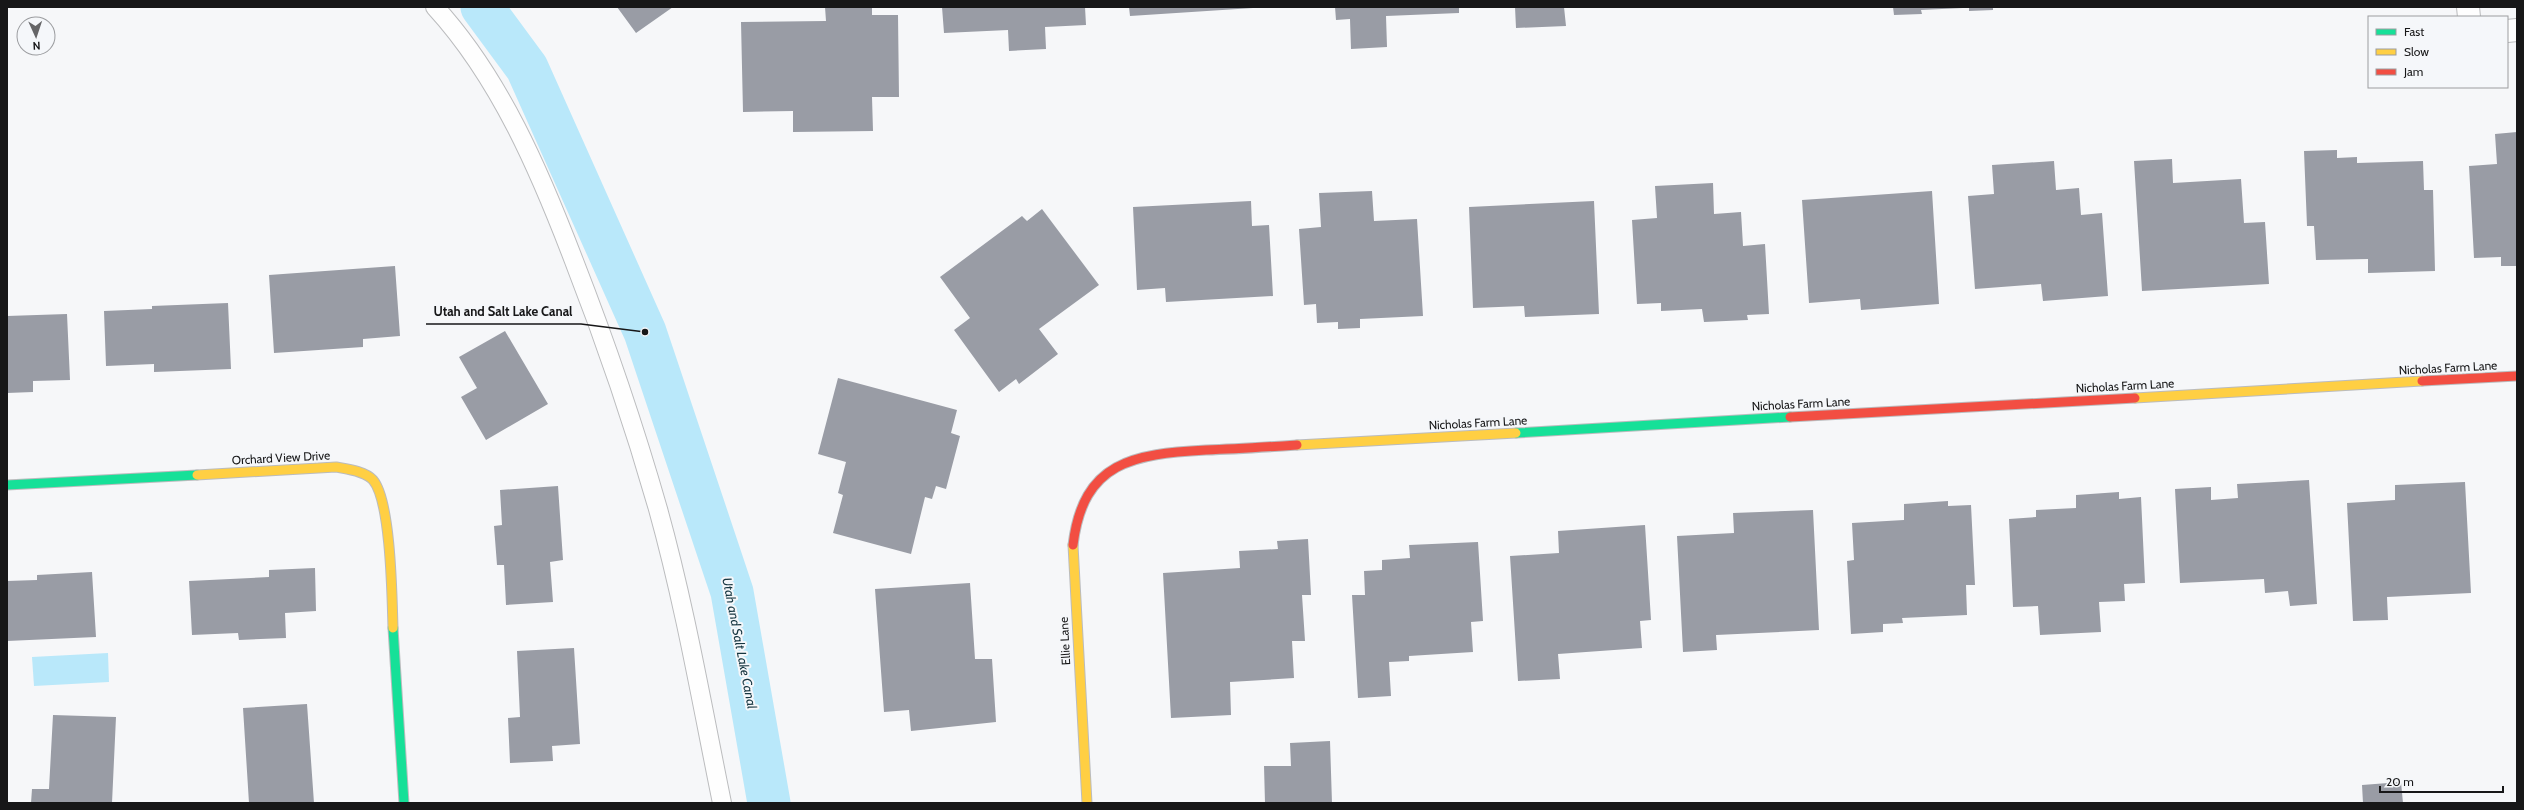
<svg xmlns="http://www.w3.org/2000/svg" width="2524" height="810" viewBox="0 0 2524 810" font-family="Cabin,sans-serif">
<rect width="100%" height="100%" fill="#f6f7f9"/>
<path fill="#b9e8fa" d="M 108,653 L 109,682 L 34,686 L 32,657 Z"/>
<g fill="none" stroke-linecap="round" stroke-linejoin="round">
<path stroke="#b9e8fa" stroke-width="43" d="M 482,7 L 527,68 L 645,332 L 732,592 L 769,803"/>
</g>
<path fill="#999ca5" d="M 617,7 L 673,7 L 636,33 Z
M 825,7 L 872,7 L 872,15 L 898,15 L 899,97 L 872,97 L 873,131 L 793,132 L 793,111 L 743,112 L 741,22 L 826,21 Z
M 942,7 L 1085,7 L 1086,25 L 1045,27 L 1046,49 L 1009,51 L 1008,30 L 944,33 Z
M 1129,7 L 1253,7 L 1253,8 L 1130,16 Z
M 1335,7 L 1459,7 L 1459,13 L 1386,16 L 1387,47 L 1351,49 L 1350,19 L 1336,20 Z
M 1515,7 L 1564,7 L 1566,26 L 1516,28 Z
M 1893,7 L 1963,7 L 1963,8 L 1921,10 L 1922,14 L 1894,15 Z
M 1969,7 L 1993,7 L 1993,10 L 1969,11 Z
M 2517,132 L 2517,266 L 2501,266 L 2501,257 L 2474,258 L 2469,166 L 2497,164 L 2495,134 Z
M 2337,150 L 2337,158 L 2357,157 L 2357,163 L 2423,161 L 2424,190 L 2433,190 L 2435,271 L 2368,273 L 2368,259 L 2316,260 L 2314,226 L 2307,226 L 2304,151 Z
M 2172,159 L 2173,183 L 2241,179 L 2244,223 L 2265,222 L 2269,284 L 2142,291 L 2134,161 Z
M 2054,161 L 2056,190 L 2079,188 L 2081,215 L 2102,213 L 2108,296 L 2043,301 L 2041,284 L 1975,289 L 1968,196 L 1994,194 L 1992,165 Z
M 1713,183 L 1714,214 L 1741,212 L 1743,246 L 1765,244 L 1769,314 L 1747,315 L 1748,320 L 1704,322 L 1702,309 L 1661,311 L 1661,303 L 1637,304 L 1632,220 L 1657,218 L 1655,186 Z
M 1372,191 L 1374,221 L 1417,219 L 1423,316 L 1360,319 L 1360,328 L 1338,329 L 1338,322 L 1317,323 L 1316,304 L 1304,305 L 1299,229 L 1321,227 L 1319,193 Z
M 1932,191 L 1939,304 L 1861,310 L 1860,299 L 1809,303 L 1802,200 Z
M 1251,201 L 1252,226 L 1269,225 L 1273,296 L 1166,302 L 1165,288 L 1137,290 L 1133,207 Z
M 1594,201 L 1599,314 L 1525,317 L 1524,306 L 1473,308 L 1469,207 Z
M 1042,209 L 1099,285 L 1039,329 L 1058,354 L 1019,384 L 1016,379 L 999,392 L 954,330 L 970,318 L 940,277 L 1022,216 L 1027,221 Z
M 395,266 L 400,336 L 363,339 L 363,347 L 274,353 L 269,275 Z
M 228,303 L 231,369 L 154,372 L 154,364 L 106,366 L 104,311 L 152,309 L 152,306 Z
M 67,314 L 70,380 L 33,381 L 33,392 L 7,393 L 7,316 Z
M 505,331 L 548,404 L 486,440 L 461,397 L 477,388 L 459,357 Z
M 838,378 L 957,410 L 951,433 L 960,436 L 946,489 L 936,486 L 932,499 L 925,497 L 911,554 L 833,533 L 843,495 L 838,493 L 846,462 L 818,454 Z
M 2309,480 L 2317,604 L 2290,606 L 2288,591 L 2265,593 L 2264,579 L 2180,583 L 2175,489 L 2211,487 L 2211,500 L 2238,498 L 2237,484 Z
M 2465,482 L 2471,593 L 2387,597 L 2388,620 L 2353,621 L 2347,503 L 2395,500 L 2395,485 Z
M 558,486 L 563,560 L 550,562 L 553,602 L 506,605 L 504,565 L 497,565 L 494,526 L 502,525 L 500,490 Z
M 2119,492 L 2119,499 L 2141,497 L 2145,583 L 2124,584 L 2125,601 L 2099,602 L 2101,632 L 2040,635 L 2038,606 L 2013,607 L 2009,519 L 2036,517 L 2036,510 L 2076,508 L 2076,495 Z
M 1948,501 L 1948,506 L 1971,505 L 1975,585 L 1966,585 L 1967,615 L 1902,618 L 1903,623 L 1883,624 L 1883,632 L 1851,634 L 1847,561 L 1854,560 L 1852,523 L 1904,520 L 1904,504 Z
M 1813,510 L 1819,630 L 1716,635 L 1717,650 L 1683,652 L 1677,536 L 1734,533 L 1733,513 Z
M 1645,525 L 1651,620 L 1640,621 L 1642,648 L 1558,654 L 1560,679 L 1518,681 L 1510,556 L 1559,553 L 1558,531 Z
M 1308,539 L 1311,595 L 1302,595 L 1305,641 L 1292,641 L 1294,678 L 1230,682 L 1231,715 L 1171,718 L 1163,573 L 1240,568 L 1239,551 L 1278,549 L 1277,541 Z
M 1478,542 L 1483,621 L 1471,622 L 1473,652 L 1409,656 L 1409,661 L 1389,662 L 1391,696 L 1358,698 L 1352,595 L 1365,595 L 1364,571 L 1382,570 L 1382,560 L 1410,558 L 1409,545 Z
M 315,568 L 316,611 L 285,613 L 286,638 L 239,640 L 238,633 L 192,635 L 189,581 L 269,577 L 269,570 Z
M 92,572 L 96,637 L 7,641 L 7,581 L 37,580 L 37,575 Z
M 970,583 L 975,659 L 992,659 L 996,722 L 911,731 L 909,710 L 884,712 L 875,589 Z
M 574,648 L 580,744 L 552,746 L 553,761 L 510,763 L 508,718 L 520,717 L 517,651 Z
M 307,704 L 314,803 L 249,803 L 243,708 Z
M 53,715 L 116,717 L 112,803 L 31,803 L 32,789 L 49,789 Z
M 1330,741 L 1332,803 L 1265,803 L 1264,766 L 1291,766 L 1290,743 Z
M 2401,782 L 2403,803 L 2363,803 L 2362,785 Z"/>
<g fill="none" stroke-linecap="round" stroke-linejoin="round">
<g stroke="#bbbcbe" stroke-width="20">
<path id="lane" d="M 435,7 C 500,78 540,172 574,261 C 606,343 634,425 658,509 C 685,606 702,705 722,803"/>
</g>
<g stroke="#bbbcbe" stroke-width="24">
<path id="street" d="M 2468,7 L 2469,17
M 2507,31 L 2517,30"/>
</g>
<g stroke="#bbbcbe" stroke-width="11">
<path id="fast" d="M 1516,433 L 1790,417
M 7,485 L 197,475
M 393,628 L 404,803"/>
</g>
<g stroke="#bbbcbe" stroke-width="11">
<path id="slow" d="M 2135,398 L 2422,381
M 1297,445 L 1516,433
M 197,475 L 336,467 C 347,469 365,471 373,480 C 391,501 392,597 393,628
M 1073,545 L 1087,803"/>
</g>
<g stroke="#bbbcbe" stroke-width="11">
<path id="jam" d="M 2422,381 L 2517,376
M 1790,417 L 2135,398
M 1073,545 C 1083,461 1134,454 1206,450 C 1237,449 1267,447 1297,445"/>
</g>
<use href="#lane" stroke="#fefefe" stroke-width="18"/>
<use href="#street" stroke="#fefefe" stroke-width="22"/>
<use href="#fast" stroke="#16e098" stroke-width="9"/>
<use href="#slow" stroke="#ffcf43" stroke-width="9"/>
<use href="#jam" stroke="#f24e42" stroke-width="9"/>
</g>
<g text-anchor="middle" stroke-width="4" stroke-linejoin="round" paint-order="stroke">
<g font-size="12" fill="#171718" stroke="#f5f7fa">
<text transform="translate(2448 368) rotate(-3)" y="4">Nicholas Farm Lane</text>
<text transform="translate(2125 386) rotate(-3)" y="4">Nicholas Farm Lane</text>
<text transform="translate(1801 404) rotate(-3)" y="4">Nicholas Farm Lane</text>
<text transform="translate(1478 423) rotate(-3)" y="4">Nicholas Farm Lane</text>
<text transform="translate(281 458) rotate(-3)" y="4">Orchard View Drive</text>
<text transform="translate(1065 641) rotate(-93)" y="4">Ellie Lane</text>
</g>
<g font-size="13" font-style="italic" fill="#163641" stroke="#f5f7fa">
<text transform="translate(740 643) rotate(79)" y="5">Utah and Salt Lake Canal</text>
</g>
</g>
<path fill="none" stroke="#171718" stroke-width="1.5" d="M645 332L581 324H426"/>
<circle fill="#171718" stroke="#f5f7fa" stroke-width="1.5" cx="645" cy="332" r="4"/>
<g font-size="13" text-anchor="middle" font-weight="bold" fill="#171718" stroke="#f5f7fa" stroke-width="4" stroke-linejoin="round" paint-order="stroke">
<text x="503" y="316">Utah and Salt Lake Canal</text>
</g>
<rect width="2524" height="810" fill="none" stroke="#171718" stroke-width="16"/>
<rect x="2368" y="16" width="140" height="72" fill="#f5f7fa" stroke="#9c9da0"/>
<rect x="2376" y="29" width="20" height="6" fill="#16e098" stroke="#9c9da0"/>
<text x="2404" y="36" font-size="12" fill="#171718">Fast</text>
<rect x="2376" y="49" width="20" height="6" fill="#ffcf43" stroke="#9c9da0"/>
<text x="2404" y="56" font-size="12" fill="#171718">Slow</text>
<rect x="2376" y="69" width="20" height="6" fill="#f24e42" stroke="#9c9da0"/>
<text x="2404" y="76" font-size="12" fill="#171718">Jam</text>
<g transform="translate(36 36) rotate(177)"><circle r="19" fill="#f5f7fa" stroke="#9c9da0"/>
<path d="M0-3L7 15L0 10L-7 15Z" fill="#656567"/>
<text y="-6" font-size="11" font-weight="bold" text-anchor="middle" fill="#171718">N</text>
</g>
<path d="M2380 786v6h123v-6" fill="none" stroke="#171718" stroke-width="2"/>
<text x="2386" y="786" font-size="12" fill="#171718" stroke="#f5f7fa" stroke-width="3" paint-order="stroke">20 m</text>
</svg>
